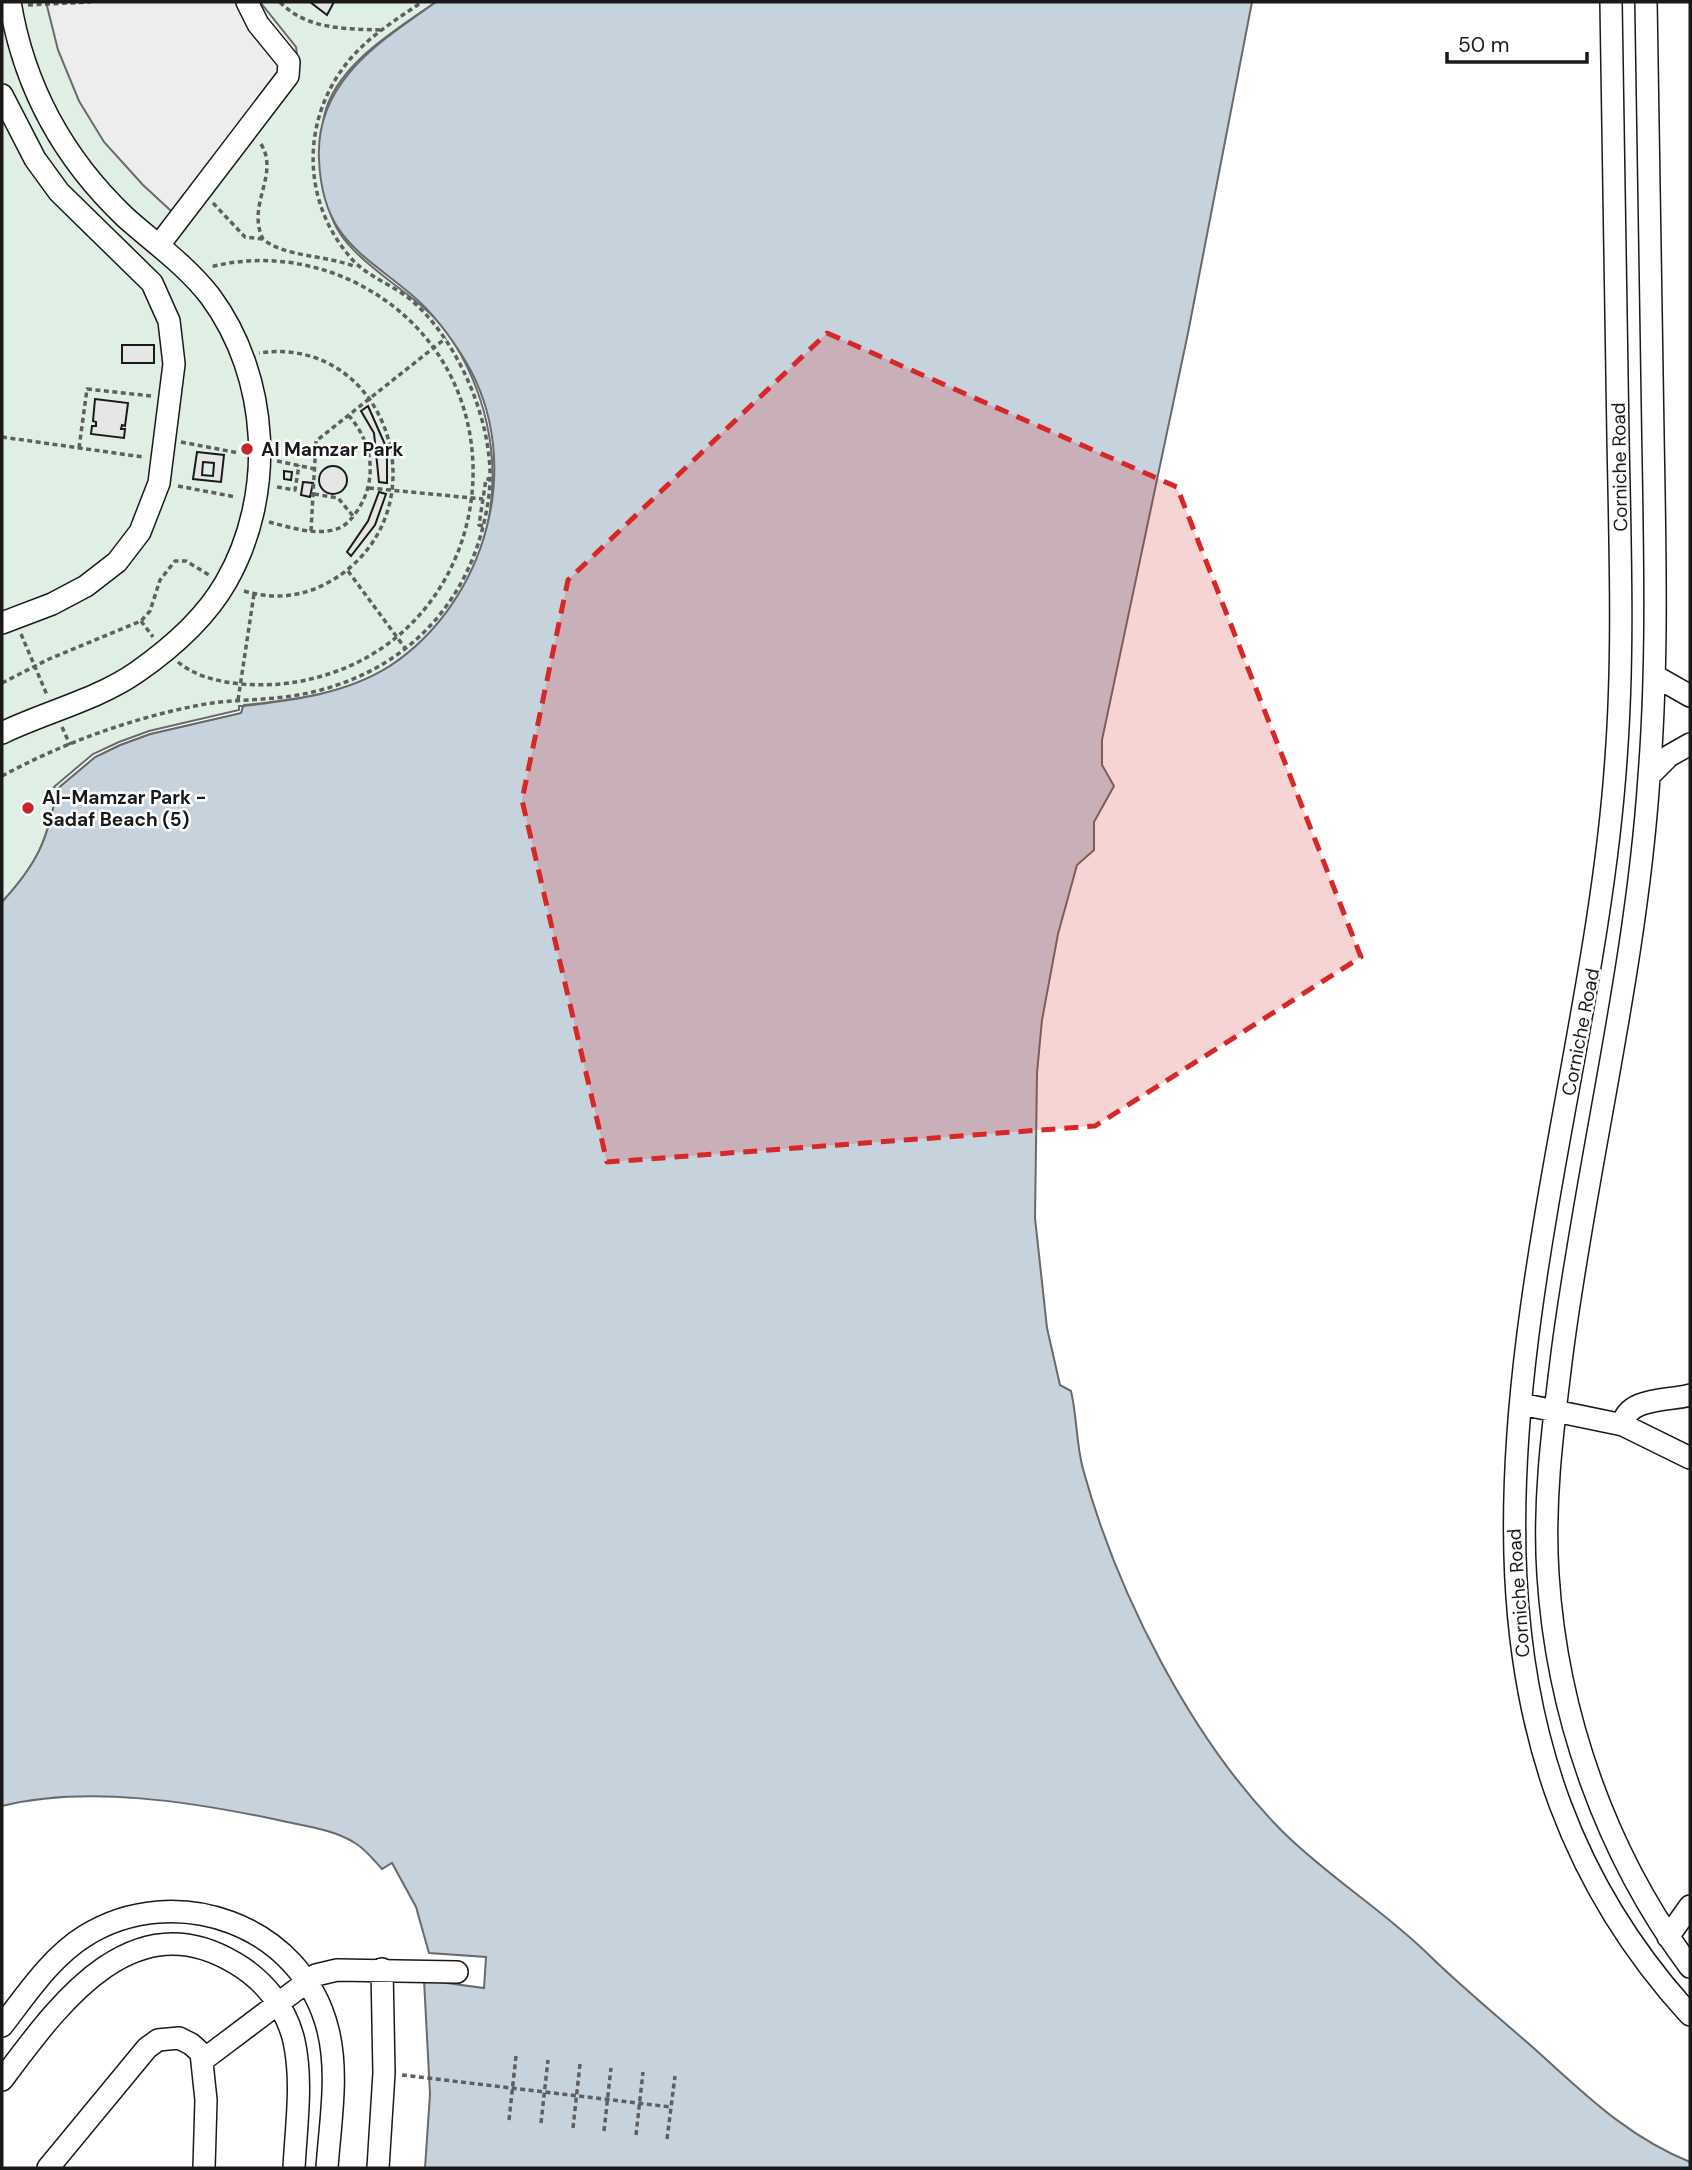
<svg xmlns="http://www.w3.org/2000/svg" width="1692" height="2170" viewBox="0 0 1692 2170" font-family="'DM Sans',sans-serif">
<rect width="100%" height="100%" fill="#fff"/>
<path fill="#e0efe3" stroke="#6a6a6a" stroke-width="2" d="M 2,2 L 436,2 C 397,29 334,66 324,117 C 321,134 326,188 329,206 C 337,260 420,291 449,335 C 522,445 504,591 390,666 C 346,694 294,700 244,705 L 241,713 L 150,734 L 120,745 L 95,757 L 57,789 C 48,840 37,864 2,902 Z"/>
<path fill="#ededed" stroke="#6a6a6a" stroke-width="2" d="M 46,2 L 260,2 L 296,47 L 299,70 L 295,80 L 183,222 L 143,185 L 104,142 L 79,101 L 58,50 Z"/>
<path fill="#c6d2dc" stroke="#6a6a6a" stroke-width="2" d="M 436,2 L 1252,2 L 1188,333 L 1102,740 L 1102,765 L 1114,786 L 1094,822 L 1094,850 L 1077,865 L 1058,934 L 1042,1020 L 1037,1073 L 1035,1218 L 1047,1328 L 1060,1385 L 1071,1391 C 1077,1416 1076,1443 1083,1469 C 1117,1593 1191,1739 1282,1831 C 1328,1877 1385,1911 1431,1957 C 1465,1990 1502,2020 1538,2052 C 1587,2096 1628,2137 1690,2162 L 1690,2168 L 425,2168 L 430,2094 L 424,1980 L 484,1988 L 486,1957 L 429,1953 L 416,1907 L 392,1863 L 382,1869 C 374,1860 365,1849 355,1843 C 333,1829 303,1826 278,1820 C 193,1802 87,1785 2,1806 L 2,902 C 37,864 48,840 57,789 L 95,757 L 120,745 L 150,734 L 241,713 L 243,706 C 294,700 346,694 390,666 C 486,602 526,464 466,362 C 451,337 435,315 413,296 C 361,252 322,238 319,159 C 315,81 381,41 436,2 Z"/>
<path fill="#fff" stroke="#6a6a6a" stroke-width="2" d="M 239,706 L 243,706 L 241,713 L 150,734 L 120,745 L 95,757 L 57,789 L 54,787 L 93,754 L 119,742 L 149,731 L 239,710 Z"/>
<path fill="#e6e6e6" stroke="#1a1a1a" stroke-width="2" fill-rule="evenodd" d="M 310,2 L 334,2 L 327,15 Z
M 122,345 L 154,345 L 154,363 L 122,363 Z
M 95,399 L 128,403 L 125,426 L 122,425 L 121,429 L 125,429 L 124,438 L 91,434 L 92,426 L 96,426 L 96,422 L 93,421 Z
M 368,406 L 387,449 L 387,483 L 379,482 L 374,433 L 361,411 Z
M 197,452 L 224,455 L 221,482 L 193,479 ZM 203,462 L 214,463 L 213,476 L 202,475 Z
M319 480a14 14 0 1 1 28 0a14 14 0 1 1-28 0Z
M 284,471 L 292,472 L 291,480 L 284,479 Z
M 303,482 L 313,483 L 310,497 L 301,495 Z
M 379,492 L 386,494 L 375,525 L 351,556 L 347,552 L 368,521 Z"/>
<g fill="none" stroke-linecap="round" stroke-linejoin="round">
<g stroke="#1a1a1a" stroke-width="24">
<path id="minor" d="M 1611,2 C 1613,147 1616,292 1618,438 C 1620,545 1624,652 1616,759 C 1588,1175 1363,1658 1690,2015
M 1646,2 C 1649,146 1651,290 1653,435 C 1655,549 1658,663 1649,777 C 1636,971 1587,1161 1562,1354 C 1553,1427 1543,1500 1548,1575 C 1557,1715 1606,1854 1690,1967
M 2,95 L 35,159 L 59,192 L 152,283 L 169,321 L 174,364 L 159,483 L 140,532 L 117,562 L 86,586 L 52,604 L 2,623
M 159,245 L 288,76 L 289,62 L 258,24 L 247,2
M 1655,676 L 1690,696
M 2,733 C 45,712 97,700 137,672 C 170,649 206,617 226,582 C 276,495 270,377 210,296 C 186,265 154,243 125,217 C 63,158 24,87 10,2
M 1650,775 L 1669,756 L 1690,744
M 1521,1404 L 1623,1425 L 1690,1458
M 1623,1425 C 1626,1397 1669,1401 1690,1395
M 1668,1937 L 1690,1906
M 2,2026 C 26,1995 51,1957 85,1936 C 175,1880 302,1924 328,2030 C 339,2074 330,2123 327,2168
M 203,2060 L 316,1975 L 337,1970 L 457,1972
M 2,2080 C 57,2007 131,1900 235,1963 C 264,1980 286,2007 294,2041 C 303,2082 296,2127 294,2168
M 48,2168 L 147,2048 L 158,2040 L 179,2038 L 191,2044 L 201,2053 L 206,2100 L 204,2168
M 378,2168 L 384,2073 L 382,1969"/>
</g>
<path stroke="#5f5f5f" stroke-width="3.5" stroke-dasharray="5 3.5" stroke-linecap="butt" d="M 280,2 C 305,29 345,29 380,30
M 28,5 L 90,2
M 261,144 C 280,175 246,205 263,239 C 283,257 327,255 356,267
M 213,203 L 245,237 L 263,239
M 2,437 L 143,457
M 181,442 L 239,453
M 79,448 L 87,389 L 151,396
M 277,461 L 315,469
M 178,486 L 236,497
M 277,487 L 295,490 L 299,465
M 369,488 L 483,499
M 314,494 L 338,498 L 353,516
M 269,522 C 289,527 313,535 333,530 C 343,528 349,522 355,514 C 378,483 374,444 349,416
M 483,526 L 479,525 L 486,479 L 491,479
M 311,531 L 316,441 L 446,338
M 348,571 L 405,648
M 244,591 C 275,600 303,597 331,581 C 446,513 389,334 259,353
M 141,621 L 153,637
M 21,634 L 47,695
M 178,662 C 206,686 261,688 296,682 C 502,647 539,368 350,280 C 306,260 257,255 210,267
M 2,683 L 49,659 L 141,621 L 150,611 L 160,580 L 175,561 L 186,561 L 209,575
M 238,700 L 254,594
M 62,727 L 70,745
M 2,776 C 61,744 129,719 195,706 C 227,699 260,701 292,696 C 401,679 475,604 489,495 C 497,430 460,341 410,299 C 391,284 366,276 351,258 C 300,200 301,116 351,58 C 371,35 397,19 422,2
M 402,2075 L 671,2107
M 509,2120 L 516,2056
M 541,2123 L 548,2060
M 573,2128 L 580,2064
M 604,2131 L 611,2068
M 636,2135 L 643,2072
M 667,2139 L 675,2076"/>
<use href="#minor" stroke="#fff" stroke-width="21"/>
</g>
<path fill="#d62828" fill-opacity="0.2" stroke="#d62828" stroke-width="5" stroke-dasharray="14 9" stroke-linejoin="round" d="M 827,333 L 1177,487 L 1361,957 L 1095,1126 L 607,1162 L 522,800 L 568,580 Z"/>
<g fill="#c62828" stroke="#fff" stroke-width="2.5">
<circle cx="247" cy="449" r="7"/>
<circle cx="28" cy="808" r="7"/>
</g>
<g text-anchor="middle" stroke-width="5" stroke-linejoin="round" paint-order="stroke">
<g font-size="19" font-weight="bold" fill="#1a1a1a" stroke="#fff" text-anchor="start">
<text x="261" y="456">Al Mamzar Park</text>
<text x="42" y="804">Al-Mamzar Park -<tspan x="42" dy="22">Sadaf Beach (5)</tspan></text>
</g>
<g font-size="19" fill="#1a1a1a" stroke="#fff">
<text transform="translate(1619 467) rotate(-91)" y="7">Corniche Road</text>
<text transform="translate(1580 1032) rotate(-79)" y="7">Corniche Road</text>
<text transform="translate(1518 1593) rotate(-94)" y="7">Corniche Road</text>
</g>
</g>
<rect width="1692" height="2170" fill="none" stroke="#1a1a1a" stroke-width="7"/>
<path d="M1447 52v10h140v-10" fill="none" stroke="#1a1a1a" stroke-width="3.5"/>
<text x="1458" y="52" font-size="21" fill="#1a1a1a" stroke="#ffffff" stroke-width="5" paint-order="stroke">50 m</text>
</svg>
